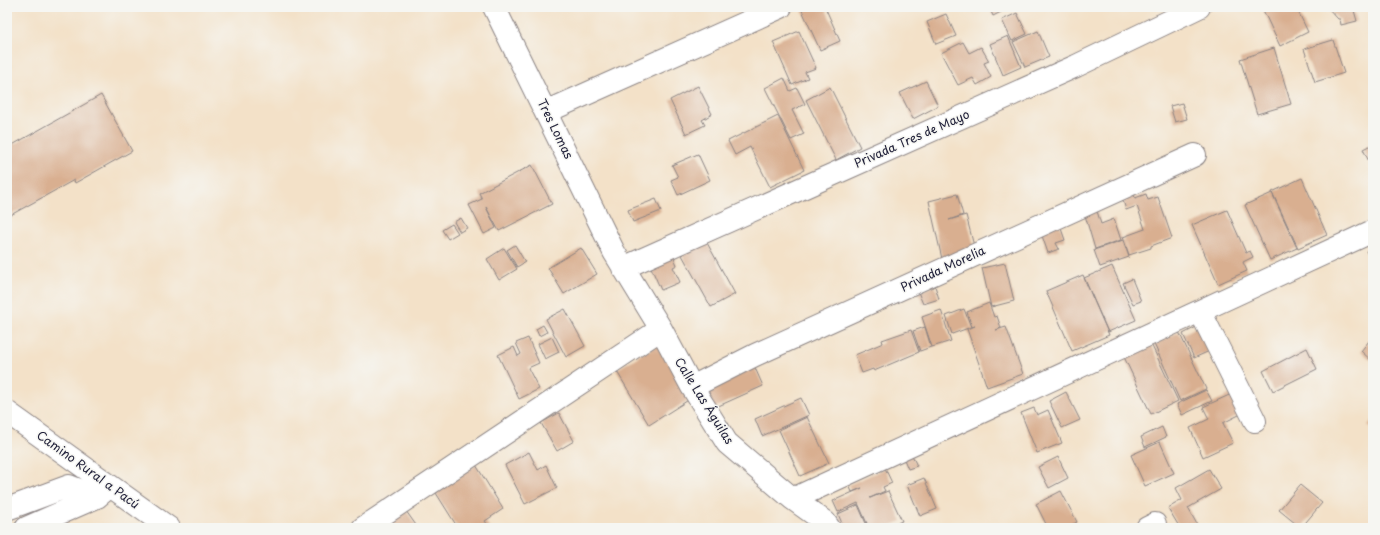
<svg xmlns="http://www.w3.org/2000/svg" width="1380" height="535" viewBox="0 0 1380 535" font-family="'Playpen Sans',sans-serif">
<rect width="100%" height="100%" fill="#f6f6f2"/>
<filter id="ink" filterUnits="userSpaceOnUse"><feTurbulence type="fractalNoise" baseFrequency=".025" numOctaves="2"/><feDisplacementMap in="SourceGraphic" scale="8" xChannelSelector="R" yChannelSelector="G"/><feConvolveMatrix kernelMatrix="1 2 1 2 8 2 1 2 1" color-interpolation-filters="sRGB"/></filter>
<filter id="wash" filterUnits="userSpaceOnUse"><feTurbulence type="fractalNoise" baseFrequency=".012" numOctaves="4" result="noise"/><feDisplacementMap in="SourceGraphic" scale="16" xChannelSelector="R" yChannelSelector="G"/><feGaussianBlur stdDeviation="0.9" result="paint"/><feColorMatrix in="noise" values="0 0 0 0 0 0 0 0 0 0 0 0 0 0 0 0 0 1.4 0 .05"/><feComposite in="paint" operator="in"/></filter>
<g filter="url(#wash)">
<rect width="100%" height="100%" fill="#f3e1c8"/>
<g id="blocks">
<path fill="#d9af90" d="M 803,7 L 825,7 L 840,41 L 820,50 L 801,8 Z
M 989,7 L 1011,7 L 993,16 Z
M 1266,7 L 1296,7 L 1308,32 L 1280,46 L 1263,10 L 1267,8 Z
M 1327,7 L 1353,7 L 1357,21 L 1341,25 L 1340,19 L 1338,19 Z
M 1017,13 L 1027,34 L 1012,41 L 1002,20 Z
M 946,14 L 956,36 L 936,44 L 927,22 Z
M 799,31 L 816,68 L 805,72 L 808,78 L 792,85 L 773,42 Z
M 1038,31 L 1049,57 L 1025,67 L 1013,42 Z
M 1008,36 L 1021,67 L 1003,75 L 990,44 Z
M 1333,40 L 1344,73 L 1315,82 L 1304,49 Z
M 963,42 L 969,53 L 981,47 L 989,61 L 984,63 L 991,77 L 977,85 L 973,78 L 958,85 L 941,53 Z
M 1274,48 L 1291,104 L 1257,114 L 1240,59 Z
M 784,78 L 790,91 L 797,88 L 805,104 L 792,110 L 804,134 L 791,140 L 765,88 Z
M 926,81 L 938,106 L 913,119 L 900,93 Z
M 698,86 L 712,114 L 702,120 L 705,125 L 686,134 L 670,100 Z
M 830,87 L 860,147 L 836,160 L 806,100 Z
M 101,95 L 132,151 L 75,183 L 74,180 L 7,217 L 7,148 Z
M 1182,103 L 1187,119 L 1175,122 L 1170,106 Z
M 778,116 L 804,170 L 770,187 L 750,147 L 735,155 L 728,141 Z
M 1373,144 L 1373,170 L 1363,149 Z
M 698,154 L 710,180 L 678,195 L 671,180 L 678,177 L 672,165 Z
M 532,165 L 552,204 L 499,231 L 486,207 L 496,228 L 484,234 L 469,205 L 482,199 L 479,193 Z
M 1302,178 L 1327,235 L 1298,248 L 1272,192 Z
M 1133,193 L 1135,198 L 1146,194 L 1148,200 L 1158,197 L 1172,238 L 1151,246 L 1151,248 L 1129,255 L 1123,237 L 1145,229 L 1137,206 L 1126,210 L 1122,197 Z
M 1272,193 L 1297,248 L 1270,260 L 1245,205 Z
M 957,194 L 963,215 L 949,220 L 966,215 L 975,250 L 942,259 L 929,201 Z
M 656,199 L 661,211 L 633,222 L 628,210 Z
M 1096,208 L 1101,224 L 1114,219 L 1121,240 L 1095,249 L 1084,212 Z
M 1227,210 L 1246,253 L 1250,251 L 1253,257 L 1243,262 L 1247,271 L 1218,284 L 1192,225 Z
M 461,218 L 467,228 L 460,232 L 454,222 Z
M 1059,223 L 1065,240 L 1056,243 L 1059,249 L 1048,253 L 1040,230 Z
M 452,224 L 458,233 L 448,239 L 442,230 Z
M 1123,240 L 1129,257 L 1100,267 L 1094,250 Z
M 706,241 L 735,294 L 711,307 L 682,255 Z
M 515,245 L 525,262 L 517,267 L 507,250 Z
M 504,248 L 517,269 L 499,280 L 487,259 Z
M 581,248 L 597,274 L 564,294 L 548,268 Z
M 1373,248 L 1373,264 L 1366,251 Z
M 673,255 L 677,265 L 673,267 L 680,282 L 661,290 L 650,265 Z
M 1005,263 L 1014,301 L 991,307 L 982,268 Z
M 1112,266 L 1136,320 L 1108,332 L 1084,278 Z
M 1083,275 L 1109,335 L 1072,351 L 1046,291 Z
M 1132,279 L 1141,301 L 1133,304 L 1123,283 Z
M 935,286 L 939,299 L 923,304 L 918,292 Z
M 989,303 L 994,317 L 997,316 L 1001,328 L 996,330 L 1006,327 L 1023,374 L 987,387 L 967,329 L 975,326 L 972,327 L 967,312 Z
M 565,309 L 585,346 L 566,357 L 546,319 Z
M 964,309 L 971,327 L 952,334 L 946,316 Z
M 941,310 L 951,341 L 932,347 L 922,317 Z
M 1204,323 L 1216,348 L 1194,358 L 1183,334 Z
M 543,325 L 547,332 L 539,336 L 536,329 Z
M 925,327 L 931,347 L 920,351 L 913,331 Z
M 911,330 L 919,352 L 874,371 L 873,369 L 862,373 L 855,355 L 883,343 L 882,340 Z
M 1179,332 L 1206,389 L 1180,401 L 1154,344 Z
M 1373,336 L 1373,362 L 1361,351 Z
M 552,337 L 559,352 L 545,359 L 538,344 Z
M 528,338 L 539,363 L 528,368 L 539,389 L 519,399 L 498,355 L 514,347 L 518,356 L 521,354 L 516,343 Z
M 660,343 L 690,399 L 649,425 L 616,370 Z
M 1151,344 L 1178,401 L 1151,414 L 1124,357 Z
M 1307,348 L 1317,369 L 1273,391 L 1263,371 Z
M 752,361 L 763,386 L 714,408 L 703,383 Z
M 1206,390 L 1212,401 L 1182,415 L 1177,404 Z
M 1238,391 L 1247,411 L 1223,423 L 1233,443 L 1203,457 L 1190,428 L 1209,419 L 1203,407 Z
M 1066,392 L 1080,420 L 1062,428 L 1049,401 Z
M 801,398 L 809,415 L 762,436 L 755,419 Z
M 1034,408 L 1037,415 L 1048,410 L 1062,443 L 1037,453 L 1021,413 Z
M 559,413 L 574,441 L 557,451 L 541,423 Z
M 807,417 L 829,463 L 800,476 L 779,430 Z
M 1373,420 L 1373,430 L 1368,425 Z
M 1162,427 L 1166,437 L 1145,447 L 1141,437 Z
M 1160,442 L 1174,473 L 1145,486 L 1131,455 Z
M 529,452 L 538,470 L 546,465 L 557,488 L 525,504 L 505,465 Z
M 911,453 L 917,466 L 908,469 L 903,457 Z
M 1058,457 L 1068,478 L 1049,488 L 1038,467 Z
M 476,465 L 503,509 L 485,521 L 490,528 L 458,528 L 436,493 Z
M 885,468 L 892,483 L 883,487 L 885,491 L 870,498 L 888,491 L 902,521 L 885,528 L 869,528 L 858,503 L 838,512 L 833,501 L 862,488 L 852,492 L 849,485 Z
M 1209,469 L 1221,489 L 1188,508 L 1199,528 L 1180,528 L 1168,508 L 1182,500 L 1176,488 Z
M 924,478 L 937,509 L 920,516 L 907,485 Z
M 1300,485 L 1322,503 L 1301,528 L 1279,510 Z
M 1061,491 L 1077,522 L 1066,528 L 1048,528 L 1036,504 Z
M 858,505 L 868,528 L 844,528 L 838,514 Z
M 406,511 L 418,528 L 382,528 Z"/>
</g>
</g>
<g filter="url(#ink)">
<use href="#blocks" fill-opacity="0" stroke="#8a8282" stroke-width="1"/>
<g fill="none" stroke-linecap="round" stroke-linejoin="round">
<g stroke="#8a8282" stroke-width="24">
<path id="minor" d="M 494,7 L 614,252 L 661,329 L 692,387 L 727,443 L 793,499 L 825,522 L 829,528
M 546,112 L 781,7
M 623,268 L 1076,66 L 1199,7
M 1200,311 L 1255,421
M 692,387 L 755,355 L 1195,155
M 7,412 L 169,528
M 793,499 L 1373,231
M 7,509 L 69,486 L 97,497
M 26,528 L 97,497 L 103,492
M 363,528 L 661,329
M 1147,528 L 1155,524"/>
</g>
<use href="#minor" stroke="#fff" stroke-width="22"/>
</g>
</g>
<g text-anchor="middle" stroke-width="3" stroke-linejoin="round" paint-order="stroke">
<g font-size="12" fill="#22223b" stroke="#f6f6f2">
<text transform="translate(555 129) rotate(64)" y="4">Tres Lomas</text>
<text transform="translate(912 139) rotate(-24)" y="4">Privada Tres de Mayo</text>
<text transform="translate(943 269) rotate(-25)" y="4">Privada Morelia</text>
<text transform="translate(704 401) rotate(58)" y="4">Calle Las Águilas</text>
<text transform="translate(88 470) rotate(36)" y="4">Camino Rural a Pacú</text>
</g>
</g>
<rect width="1380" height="535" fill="none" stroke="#f6f6f2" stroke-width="24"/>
</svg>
